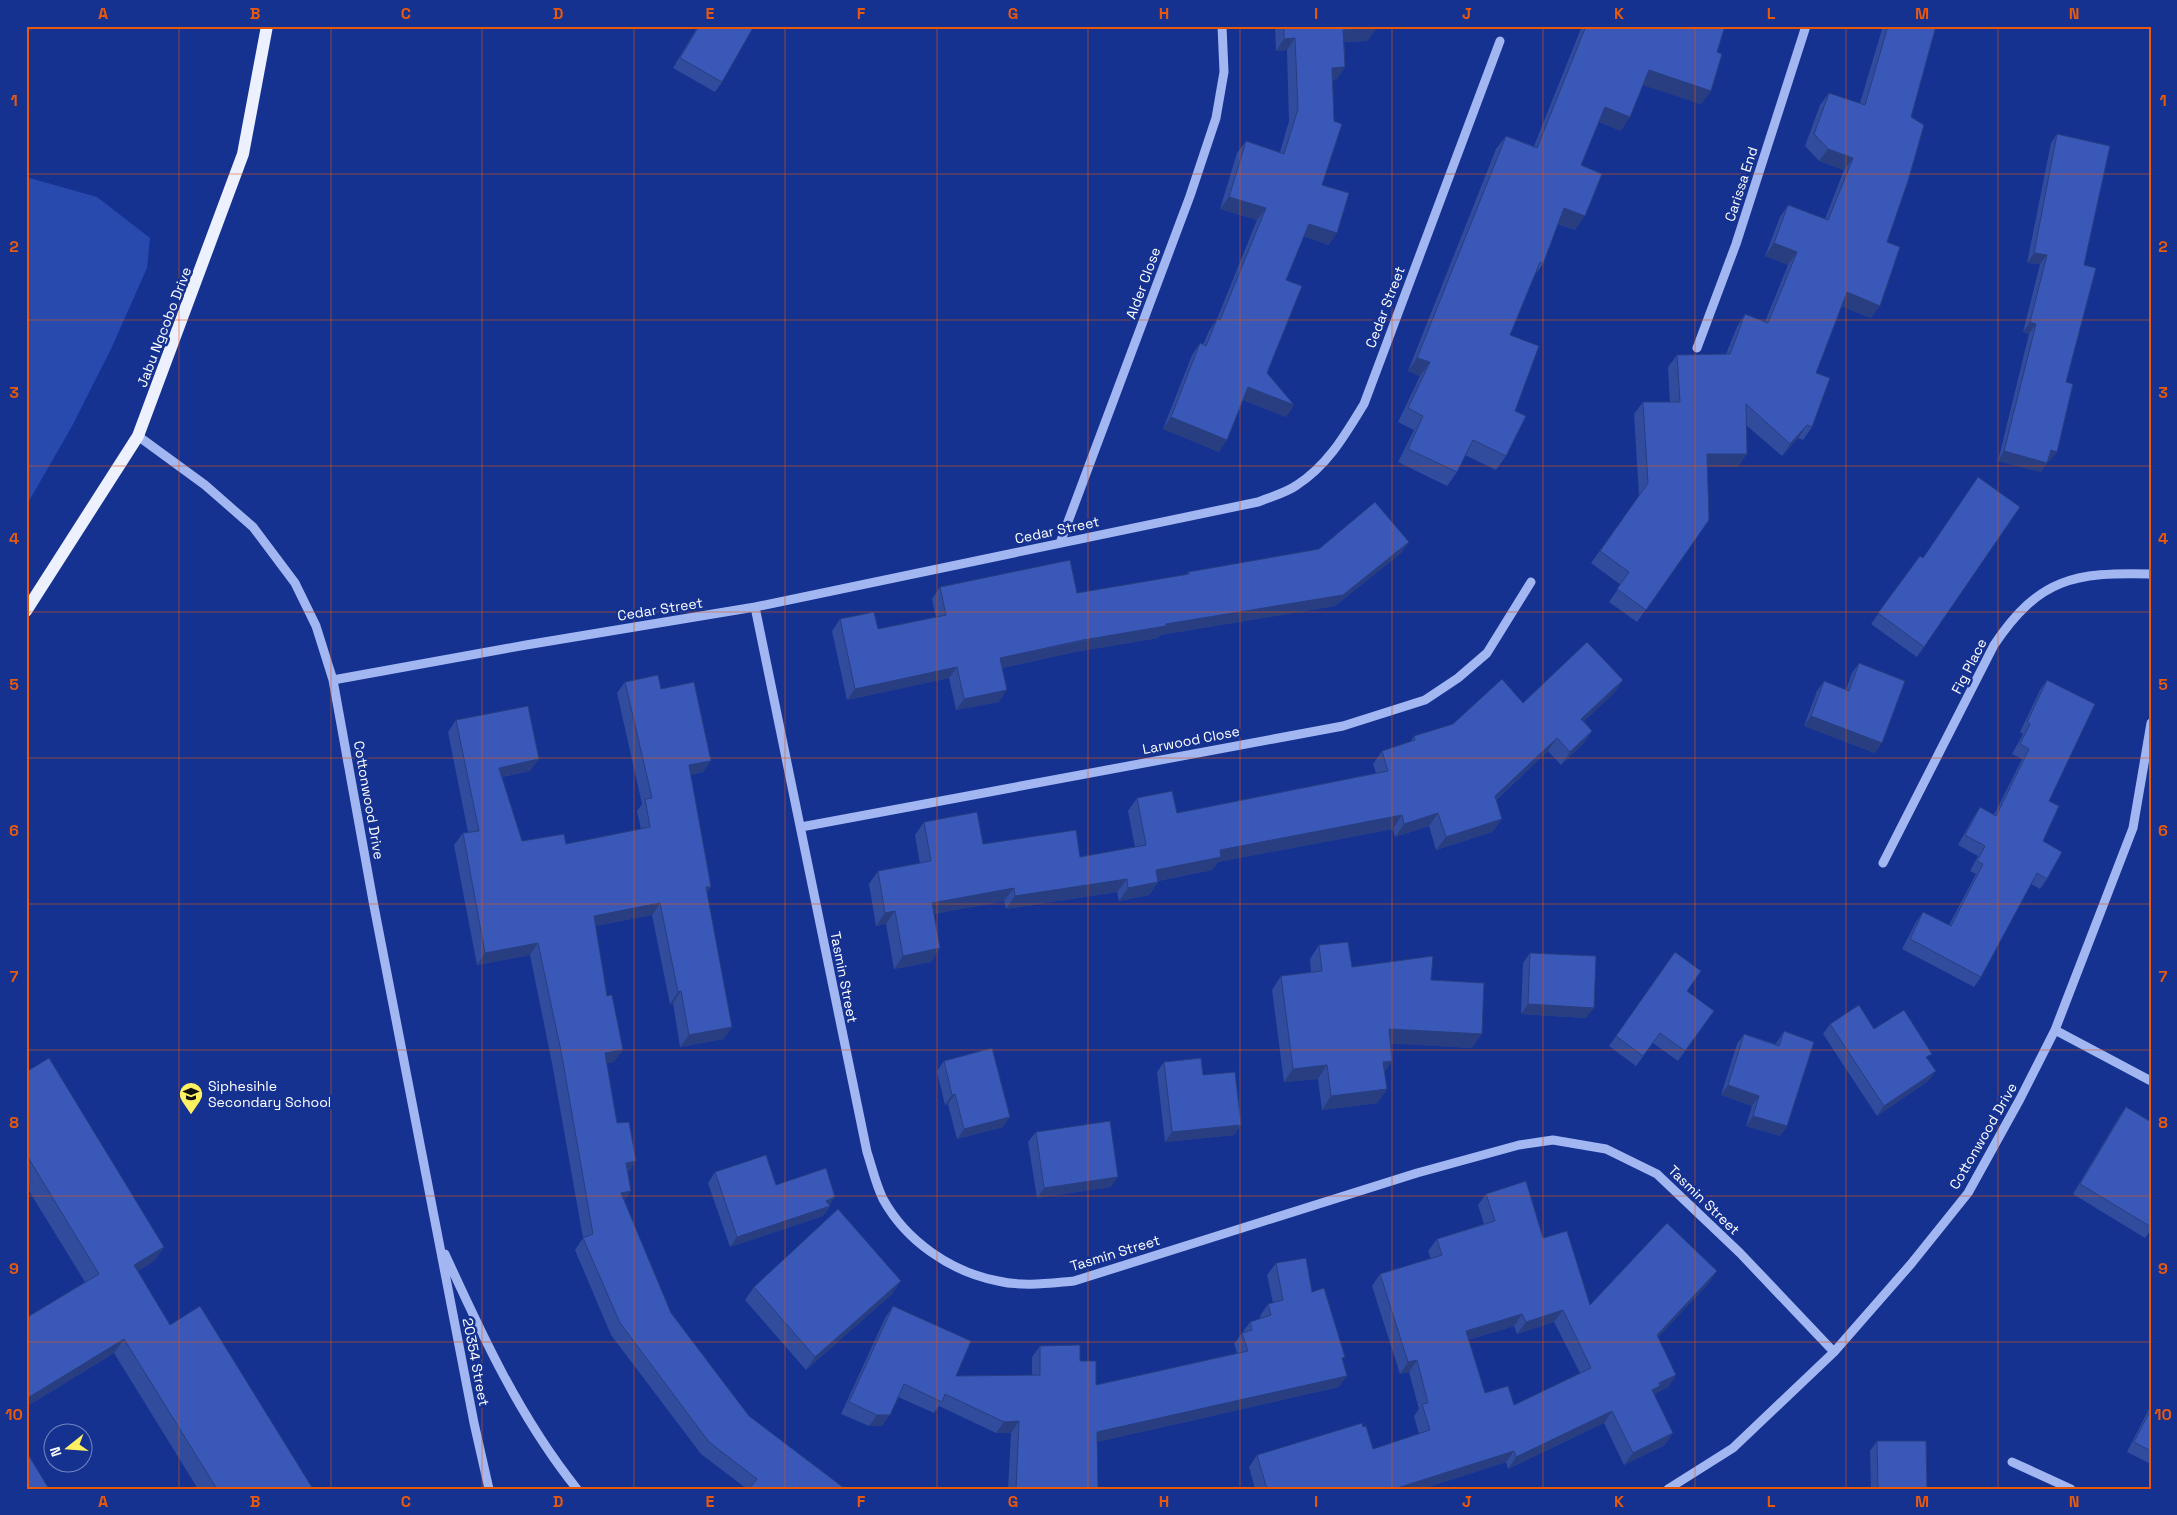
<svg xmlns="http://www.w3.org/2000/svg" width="2177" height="1515" viewBox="0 0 2177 1515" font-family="'Space Grotesk',sans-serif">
<rect width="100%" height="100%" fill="#153291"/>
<path fill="#284aaf" d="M 26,177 L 97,197 L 150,238 L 147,268 L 111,349 L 71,428 L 26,506 Z"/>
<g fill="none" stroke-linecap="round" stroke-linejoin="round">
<path stroke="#a2b6f1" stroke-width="9" d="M 1697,348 L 1736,244 L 1806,26
M 138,436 L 205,485 L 253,527 L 295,583 L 316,626 L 333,680 L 373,901 L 474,1423 L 489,1489
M 1060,543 L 1190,196 L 1216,118 L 1224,72 L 1222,26
M 755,607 L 867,1152 C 872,1167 876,1185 883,1199 C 906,1241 951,1272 998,1281 C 1023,1287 1050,1283 1074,1281 L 1417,1173 L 1519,1145 L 1553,1140 L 1606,1149 L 1657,1174 L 1740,1253 L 1834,1352
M 333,680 L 526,645 L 755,607 L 1258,502 C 1270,497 1286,493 1297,485 C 1328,465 1345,435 1364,404 L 1500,41
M 801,827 L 1343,726 L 1425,700 L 1458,678 L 1487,653 L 1531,582
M 1883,863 L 1994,645 C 2039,578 2074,572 2151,574
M 2055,1030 L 2151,1081
M 445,1254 C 482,1335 520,1418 577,1489
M 2012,1462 L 2071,1489
M 1668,1489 L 1733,1448 L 1834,1352 L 1911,1264 L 1968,1193 L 2020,1099 L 2055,1030 L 2133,828 L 2151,723"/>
<path stroke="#ecf0ff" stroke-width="12" d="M 26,611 L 138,436 L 243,154 L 267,26"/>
</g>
<path fill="#314c9d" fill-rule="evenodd" d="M 698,26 L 754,26 L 722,82 L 715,92 L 673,68 Z
M 1275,26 L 1375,26 L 1376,29 L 1367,41 L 1344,42 L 1345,67 L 1337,79 L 1332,80 L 1322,185 L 1329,245 L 1303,236 L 1286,280 L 1267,373 L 1294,405 L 1286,417 L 1243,400 L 1219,452 L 1163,429 L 1192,355 L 1200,343 L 1203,345 L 1209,331 L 1217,319 L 1257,220 L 1220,209 L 1237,153 L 1246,141 L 1280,152 L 1289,121 L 1287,50 L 1276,51 Z
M 1582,26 L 1725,26 L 1717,52 L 1711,91 L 1701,104 L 1643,85 L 1621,131 L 1599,122 L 1581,165 L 1575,230 L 1558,224 L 1543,264 L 1534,276 L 1510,335 L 1515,411 L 1506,456 L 1496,470 L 1465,455 L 1457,472 L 1447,486 L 1398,462 L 1414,430 L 1398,422 L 1420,376 L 1408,371 L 1496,149 L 1506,136 L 1534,146 Z
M 1883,26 L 1936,26 L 1911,117 L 1871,318 L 1841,306 L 1816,373 L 1812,427 L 1803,440 L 1798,438 L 1782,456 L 1746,425 L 1738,467 L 1707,466 L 1709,520 L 1637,622 L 1609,602 L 1621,585 L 1591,563 L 1639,496 L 1634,414 L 1643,402 L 1670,402 L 1668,367 L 1677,355 L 1726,354 L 1737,327 L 1745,314 L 1765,322 L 1788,265 L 1765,256 L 1780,217 L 1788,205 L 1825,219 L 1844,170 L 1819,161 L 1805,146 L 1820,105 L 1829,93 L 1860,103 Z
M 2057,134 L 2084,265 L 2066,382 L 2050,461 L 2048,461 L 2041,472 L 1998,461 L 2029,334 L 2023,332 L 2040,264 L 2027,263 L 2051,143 Z
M 2020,507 L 1917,657 L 1871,624 L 1920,556 L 1923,558 Z
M 1409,542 L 1401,553 L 1335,606 L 1160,635 L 1158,638 L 1075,652 L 1002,668 L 999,702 L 956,710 L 949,678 L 847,700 L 832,631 L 840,619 L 878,629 L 936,617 L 932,599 L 940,587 L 1077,593 L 1186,575 L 1188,572 Z
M 1859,663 L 1875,753 L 1804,726 L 1817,691 L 1824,681 L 1846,690 L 1852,673 Z
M 1623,680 L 1614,693 L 1584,721 L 1592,731 L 1583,744 L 1561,765 L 1548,751 L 1496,800 L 1502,819 L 1492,832 L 1436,850 L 1429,826 L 1395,837 L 1393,829 L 1218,862 L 1212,870 L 1158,881 L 1158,882 L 1149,895 L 1119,901 L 1117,892 L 1006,909 L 1004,901 L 934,914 L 940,948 L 931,962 L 894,969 L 886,924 L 876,926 L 869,884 L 878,871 L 920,864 L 915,835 L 924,822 L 983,844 L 1080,857 L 1135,847 L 1128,811 L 1137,798 L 1177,813 L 1376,773 L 1373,764 L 1382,751 L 1410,742 L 1414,736 L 1523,703 Z
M 2047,680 L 2049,801 L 2043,841 L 2047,879 L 2040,889 L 2031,884 L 1981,977 L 1974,987 L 1902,949 L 1916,922 L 1923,912 L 1949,925 L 1976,874 L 1970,871 L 1978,856 L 1958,845 L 1973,818 L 1980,807 L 1994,815 L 2022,759 L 2012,754 L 2023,734 L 2020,732 L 2040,690 Z
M 625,682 L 661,689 L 703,772 L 690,775 L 711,887 L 707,893 L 724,1039 L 680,1047 L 673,1003 L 670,1004 L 652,915 L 595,926 L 614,1062 L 606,1063 L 617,1123 L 636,1161 L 628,1172 L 624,1201 L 671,1313 L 749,1416 L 844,1488 L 846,1489 L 747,1489 L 701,1454 L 611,1335 L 575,1250 L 583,1238 L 552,1063 L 530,955 L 477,965 L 454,845 L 463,833 L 468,832 L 448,732 L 456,720 L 530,771 L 502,777 L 522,841 L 566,844 L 641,829 L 637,811 L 642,804 L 617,693 Z
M 1319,945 L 1352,967 L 1431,980 L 1472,1048 L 1390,1043 L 1392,1061 L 1384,1072 L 1387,1089 L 1377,1103 L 1322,1110 L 1318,1079 L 1284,1082 L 1272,990 L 1281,976 L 1311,973 L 1310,959 Z
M 1675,952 L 1687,991 L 1714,1011 L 1678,1061 L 1653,1043 L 1636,1066 L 1609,1046 Z
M 1530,953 L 1586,1018 L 1521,1014 L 1523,963 Z
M 1830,1024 L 1874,1029 L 1928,1060 L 1936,1071 L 1928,1081 L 1877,1116 L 1823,1034 Z
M 1784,1031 L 1787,1126 L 1780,1136 L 1746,1126 L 1752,1106 L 1721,1095 L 1737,1044 L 1744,1034 L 1776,1044 L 1777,1042 Z
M 944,1061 L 1003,1127 L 957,1139 L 948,1104 L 945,1105 L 937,1071 Z
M 1164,1062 L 1203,1075 L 1241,1125 L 1234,1135 L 1165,1142 L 1157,1072 Z
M 26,1072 L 164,1247 L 154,1261 L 138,1271 L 170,1325 L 313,1489 L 198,1489 L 114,1353 L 26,1407 L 26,1318 L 85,1282 L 26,1186 Z
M 2126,1107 L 2151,1122 L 2151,1230 L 2145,1238 L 2073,1194 L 2119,1117 Z
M 1036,1132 L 1111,1187 L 1037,1198 L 1028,1142 Z
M 715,1172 L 776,1185 L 830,1206 L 823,1216 L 730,1247 L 708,1183 Z
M 1486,1194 L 1543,1238 L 1590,1305 L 1709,1283 L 1658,1337 L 1676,1375 L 1668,1387 L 1656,1393 L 1654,1395 L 1665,1445 L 1624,1465 L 1604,1423 L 1508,1469 L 1506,1462 L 1422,1489 L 1255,1489 L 1249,1467 L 1257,1455 L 1363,1427 L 1373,1449 L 1419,1434 L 1414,1416 L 1419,1409 L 1409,1372 L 1400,1374 L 1372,1286 L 1380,1274 L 1431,1259 L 1428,1251 L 1437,1239 L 1484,1224 L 1478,1205 ZM 1554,1322 L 1580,1373 L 1514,1405 L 1485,1393 L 1468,1340 L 1514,1326 L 1517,1334 Z
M 1276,1263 L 1312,1292 L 1343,1361 L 1339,1387 L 1097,1442 L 1098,1489 L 1008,1489 L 1011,1433 L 996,1433 L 939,1406 L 934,1413 L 898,1397 L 882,1426 L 869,1426 L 841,1414 L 885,1318 L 893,1306 L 956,1376 L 1032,1375 L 1032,1357 L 1040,1346 L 1080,1361 L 1096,1385 L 1237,1353 L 1234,1344 L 1250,1322 L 1261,1319 L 1260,1316 L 1268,1304 L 1273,1303 L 1267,1275 Z
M 754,1287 L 892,1294 L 806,1370 L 745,1300 Z
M 2151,1405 L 2151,1464 L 2127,1452 Z
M 1877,1441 L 1927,1489 L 1871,1489 L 1870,1451 Z"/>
<path fill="#283e80" d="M 26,26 L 37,26 L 36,28 L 26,33 Z
M 1376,29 L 1367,41 L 1335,42 L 1343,30 Z
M 1295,38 L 1287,50 L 1276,51 L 1284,39 Z
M 1345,67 L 1337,79 L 1323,80 L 1332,68 Z
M 1649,70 L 1711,91 L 1701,104 L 1640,84 Z
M 1605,107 L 1630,117 L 1621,131 L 1595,120 Z
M 1828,149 L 1853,158 L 1844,170 L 1819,161 Z
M 1229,197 L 1266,208 L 1257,220 L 1220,209 Z
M 1564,208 L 1585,216 L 1575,230 L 1555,222 Z
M 1309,224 L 1337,233 L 1329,245 L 1300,235 Z
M 1774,243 L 1797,252 L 1788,265 L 1765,256 Z
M 2034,253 L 2047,255 L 2040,264 L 2027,263 Z
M 1847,292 L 1880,306 L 1871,318 L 1838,305 Z
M 2030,322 L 2036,324 L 2029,334 L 2023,332 Z
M 1417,358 L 1430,362 L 1420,376 L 1408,371 Z
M 1248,387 L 1294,405 L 1286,417 L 1240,399 Z
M 1171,417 L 1227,440 L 1219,452 L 1163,429 Z
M 1807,425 L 1798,438 L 1782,456 L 1790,444 Z
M 2051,450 L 2057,452 L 2050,461 L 2044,460 Z
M 2004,451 L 2047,463 L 2041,472 L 1998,461 Z
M 1707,454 L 1747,454 L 1738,467 L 1698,466 Z
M 1409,542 L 1401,553 L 1335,606 L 1160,635 L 1158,638 L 1075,652 L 993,670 L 1000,658 L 1166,624 Z
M 957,667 L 949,678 L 847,700 L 855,689 Z
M 1623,680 L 1614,693 L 1572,732 L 1581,719 Z
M 1007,690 L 999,702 L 956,710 L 964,699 Z
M 1811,716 L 1882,743 L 1875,753 L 1804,726 Z
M 1592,731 L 1583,744 L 1561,765 L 1570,752 Z
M 1557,738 L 1548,751 L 1485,809 L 1495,796 Z
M 539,759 L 530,771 L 491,779 L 499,768 Z
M 711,761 L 703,772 L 680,777 L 689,765 Z
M 1438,813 L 1429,826 L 1395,837 L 1404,824 Z
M 1402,815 L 1393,829 L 1218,862 L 1212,870 L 1147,883 L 1156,870 L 1220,850 Z
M 1502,819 L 1492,832 L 1436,850 L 1446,837 Z
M 1127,879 L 1117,892 L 1006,909 L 1015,896 Z
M 1158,882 L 1149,895 L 1119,901 L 1128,888 Z
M 706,887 L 711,887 L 703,898 Z
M 1014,888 L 1004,901 L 923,916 L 932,903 Z
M 660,903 L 652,915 L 585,928 L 594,916 Z
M 895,911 L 886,924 L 876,926 L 885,913 Z
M 538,943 L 530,955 L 477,965 L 485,953 Z
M 940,948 L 931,962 L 894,969 L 903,956 Z
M 681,991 L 673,1003 L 670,1004 L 678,992 Z
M 1528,1004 L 1594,1008 L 1586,1018 L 1521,1014 Z
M 732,1027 L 724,1039 L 680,1047 L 689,1035 Z
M 1389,1029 L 1482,1034 L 1472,1048 L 1379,1043 Z
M 623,1050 L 614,1062 L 597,1065 L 605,1053 Z
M 1392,1061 L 1383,1075 L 1383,1062 Z
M 1327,1065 L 1318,1079 L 1284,1082 L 1293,1069 Z
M 1936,1071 L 1928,1081 L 1877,1116 L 1884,1106 Z
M 1728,1085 L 1759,1096 L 1752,1106 L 1721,1095 Z
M 1387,1089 L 1377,1103 L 1322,1110 L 1331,1096 Z
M 955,1094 L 948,1104 L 945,1105 L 952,1095 Z
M 1753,1116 L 1787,1126 L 1780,1136 L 1746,1126 Z
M 1010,1117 L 1003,1127 L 957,1139 L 964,1129 Z
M 1241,1125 L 1234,1135 L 1165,1142 L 1172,1132 Z
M 636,1161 L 628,1173 L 626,1163 Z
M 1118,1177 L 1111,1187 L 1037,1198 L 1044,1188 Z
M 631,1191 L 623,1203 L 621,1193 Z
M 835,1197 L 823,1216 L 730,1247 L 737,1237 Z
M 164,1247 L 154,1261 L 124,1280 L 134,1265 Z
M 1717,1271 L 1709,1283 L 1649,1347 L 1657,1335 Z
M 901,1281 L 892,1294 L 806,1370 L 815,1357 Z
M 1563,1310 L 1554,1322 L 1517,1334 L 1526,1322 Z
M 1522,1314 L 1514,1326 L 1457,1343 L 1466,1331 Z
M 124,1339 L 114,1353 L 26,1407 L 26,1399 Z
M 1417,1360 L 1409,1372 L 1400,1374 L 1408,1362 Z
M 1676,1375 L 1668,1387 L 1656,1393 L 1652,1398 L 1652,1390 L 1659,1383 Z
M 1347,1376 L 1339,1387 L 1089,1444 L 1097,1432 Z
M 1612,1411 L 1604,1423 L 1508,1469 L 1516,1457 Z
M 877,1415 L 890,1415 L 882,1426 L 869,1426 Z
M 1019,1421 L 1011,1433 L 996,1433 L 1004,1422 Z
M 1673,1433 L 1665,1445 L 1624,1465 L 1633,1453 Z
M 1514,1451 L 1506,1462 L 1422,1489 L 1394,1489 Z"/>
<path fill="#3958b7" stroke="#283e80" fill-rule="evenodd" d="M 699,26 L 754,26 L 722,82 L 680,58 Z
M 1284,26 L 1375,26 L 1376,29 L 1343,30 L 1345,67 L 1332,68 L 1334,121 L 1342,124 L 1322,185 L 1349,193 L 1337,233 L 1309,224 L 1286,280 L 1302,286 L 1267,373 L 1294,405 L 1248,387 L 1227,440 L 1171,417 L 1200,343 L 1206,346 L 1217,319 L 1220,320 L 1266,208 L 1229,197 L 1246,141 L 1284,154 L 1298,109 L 1295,38 L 1284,39 Z
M 1586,26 L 1725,26 L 1717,52 L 1722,54 L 1711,91 L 1649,70 L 1630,117 L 1605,107 L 1581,165 L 1602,174 L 1585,216 L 1564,208 L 1543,264 L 1540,262 L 1510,335 L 1539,346 L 1515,411 L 1526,416 L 1506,456 L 1473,440 L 1457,472 L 1408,449 L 1423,416 L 1408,408 L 1430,362 L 1417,358 L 1506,136 L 1537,148 Z
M 1888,26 L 1936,26 L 1911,117 L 1924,125 L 1908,181 L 1887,242 L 1900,247 L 1880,306 L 1847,292 L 1816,373 L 1830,378 L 1812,427 L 1807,425 L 1790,444 L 1746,404 L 1747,454 L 1707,454 L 1709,520 L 1646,610 L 1617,589 L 1629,572 L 1600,551 L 1648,483 L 1643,402 L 1680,402 L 1677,355 L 1730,354 L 1745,314 L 1768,323 L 1797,252 L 1774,243 L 1788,205 L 1828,220 L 1853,158 L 1828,149 L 1814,134 L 1829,93 L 1865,105 Z
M 2057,134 L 2110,146 L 2084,265 L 2096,268 L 2066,382 L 2073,384 L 2057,452 L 2051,450 L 2047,463 L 2004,451 L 2036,324 L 2030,322 L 2047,255 L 2034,253 Z
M 1978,477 L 2020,507 L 1924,647 L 1878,613 L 1920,556 L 1923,558 Z
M 1375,502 L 1409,542 L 1343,595 L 1166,624 L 1166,626 L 1083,640 L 1000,658 L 1007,690 L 964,699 L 957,667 L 855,689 L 840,619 L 874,612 L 878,629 L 946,615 L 940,587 L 1070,560 L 1077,593 L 1189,574 L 1188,572 L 1319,549 Z
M 1587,642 L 1623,680 L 1581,719 L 1592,731 L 1570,752 L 1557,738 L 1495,796 L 1502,819 L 1446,837 L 1438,813 L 1404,824 L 1402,815 L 1220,850 L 1221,857 L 1156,870 L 1158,882 L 1128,888 L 1127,879 L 1015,896 L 1014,888 L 932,903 L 940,948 L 903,956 L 895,911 L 885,913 L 878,871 L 931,861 L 924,822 L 977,812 L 983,844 L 1076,830 L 1080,857 L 1146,845 L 1137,798 L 1172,791 L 1177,813 L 1388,771 L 1382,751 L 1415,740 L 1414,736 L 1453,724 L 1502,679 L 1523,703 Z
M 1859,663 L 1905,681 L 1882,743 L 1811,716 L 1824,681 L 1849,691 Z
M 658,675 L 661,689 L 694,682 L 711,761 L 689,765 L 711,887 L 706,887 L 732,1027 L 689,1035 L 681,991 L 678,992 L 660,903 L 594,916 L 607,996 L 612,995 L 623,1050 L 605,1053 L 617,1123 L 629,1122 L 636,1161 L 626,1163 L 631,1191 L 621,1193 L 671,1313 L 749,1416 L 844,1488 L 846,1489 L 749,1489 L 757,1479 L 709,1442 L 620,1323 L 583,1238 L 593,1234 L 561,1051 L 538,943 L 485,953 L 463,833 L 479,831 L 456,720 L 528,706 L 539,759 L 499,768 L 522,841 L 564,834 L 566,844 L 650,827 L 645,799 L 652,798 L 625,682 Z
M 2047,680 L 2095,704 L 2049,801 L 2059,806 L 2043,841 L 2062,852 L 2047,879 L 2037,873 L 1981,977 L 1910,939 L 1923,912 L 1951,926 L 1983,864 L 1977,861 L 1985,846 L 1965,835 L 1980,807 L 1996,816 L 2029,749 L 2020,744 L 2030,724 L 2027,722 Z
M 1348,942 L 1352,967 L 1433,956 L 1431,980 L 1484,983 L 1482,1034 L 1389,1029 L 1392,1061 L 1383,1062 L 1387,1089 L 1331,1096 L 1327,1065 L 1293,1069 L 1281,976 L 1322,971 L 1319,945 Z
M 1675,952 L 1701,971 L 1687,991 L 1714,1011 L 1685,1051 L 1660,1033 L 1643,1056 L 1616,1036 Z
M 1530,953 L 1596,956 L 1594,1008 L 1528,1004 Z
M 1859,1005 L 1874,1029 L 1904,1010 L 1932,1054 L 1926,1057 L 1936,1071 L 1884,1106 L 1830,1024 Z
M 1784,1031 L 1814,1042 L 1787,1126 L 1753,1116 L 1759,1096 L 1728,1085 L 1744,1034 L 1779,1046 Z
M 992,1048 L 1010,1117 L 964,1129 L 955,1094 L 952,1095 L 944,1061 Z
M 49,1058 L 164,1247 L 134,1265 L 170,1325 L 200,1306 L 313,1489 L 217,1489 L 124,1339 L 26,1399 L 26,1318 L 99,1274 L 26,1154 L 26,1072 Z
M 1201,1058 L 1203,1075 L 1235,1072 L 1241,1125 L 1172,1132 L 1164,1062 Z
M 2126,1107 L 2151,1122 L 2151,1227 L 2080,1184 Z
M 1110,1121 L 1118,1177 L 1044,1188 L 1036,1132 Z
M 766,1155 L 776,1185 L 826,1168 L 835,1197 L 826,1201 L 830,1206 L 737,1237 L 715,1172 Z
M 1526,1181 L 1543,1238 L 1567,1231 L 1590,1305 L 1667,1223 L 1717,1271 L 1657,1335 L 1676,1375 L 1659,1383 L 1660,1386 L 1652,1390 L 1673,1433 L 1633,1453 L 1612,1411 L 1516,1457 L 1514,1451 L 1394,1489 L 1267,1489 L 1257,1455 L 1362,1423 L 1363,1427 L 1366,1426 L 1373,1449 L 1430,1430 L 1422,1404 L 1428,1403 L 1417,1360 L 1408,1362 L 1380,1274 L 1442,1255 L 1437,1239 L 1495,1221 L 1486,1194 ZM 1563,1310 L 1591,1368 L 1514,1405 L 1508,1386 L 1485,1393 L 1466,1331 L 1522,1314 L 1526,1322 Z
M 838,1209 L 901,1281 L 815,1357 L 754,1287 Z
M 1306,1258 L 1312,1292 L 1324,1288 L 1345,1357 L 1342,1358 L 1347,1376 L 1097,1432 L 1098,1489 L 1016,1489 L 1019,1421 L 1004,1422 L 945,1394 L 942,1402 L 904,1384 L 890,1415 L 877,1415 L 849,1402 L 893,1306 L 971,1341 L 956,1376 L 1040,1375 L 1040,1346 L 1080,1345 L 1080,1361 L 1096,1361 L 1096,1385 L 1248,1351 L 1242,1333 L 1252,1330 L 1250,1322 L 1271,1315 L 1268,1304 L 1283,1300 L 1276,1263 Z
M 2151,1409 L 2151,1451 L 2134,1442 Z
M 1877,1441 L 1926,1441 L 1927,1489 L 1878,1489 Z
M 26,1451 L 49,1489 L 26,1489 Z"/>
<path fill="none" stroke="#e8590c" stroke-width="1" stroke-opacity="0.55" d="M 179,26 L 179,1489M 331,26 L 331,1489M 482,26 L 482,1489M 634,26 L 634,1489M 785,26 L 785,1489M 937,26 L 937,1489M 1088,26 L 1088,1489M 1240,26 L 1240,1489M 1392,26 L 1392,1489M 1543,26 L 1543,1489M 1695,26 L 1695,1489M 1846,26 L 1846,1489M 1998,26 L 1998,1489M 26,174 L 2151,174M 26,320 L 2151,320M 26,466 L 2151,466M 26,612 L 2151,612M 26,758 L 2151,758M 26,904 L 2151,904M 26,1050 L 2151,1050M 26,1196 L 2151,1196M 26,1342 L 2151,1342"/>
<defs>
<g id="school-pin" transform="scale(1.25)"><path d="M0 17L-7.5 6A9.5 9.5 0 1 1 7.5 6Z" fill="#fff162" stroke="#153291"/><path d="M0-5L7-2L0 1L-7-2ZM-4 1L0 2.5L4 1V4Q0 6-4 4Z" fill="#111"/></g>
</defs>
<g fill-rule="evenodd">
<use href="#school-pin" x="191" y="1094"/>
</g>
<g text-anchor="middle" stroke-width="5" stroke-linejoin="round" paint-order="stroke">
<g font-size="14" fill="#fff" stroke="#153291">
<text transform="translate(1741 184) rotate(-72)" y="5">Carissa End</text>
<text transform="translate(1143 283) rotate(-70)" y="5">Alder Close</text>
<text transform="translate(1385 307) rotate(-69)" y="5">Cedar Street</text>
<text transform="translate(164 327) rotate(-69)" y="5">Jabu Ngcobo Drive</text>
<text transform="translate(1057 530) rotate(-12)" y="5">Cedar Street</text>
<text transform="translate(660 609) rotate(-9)" y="5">Cedar Street</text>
<text transform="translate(1969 666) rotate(-63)" y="5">Fig Place</text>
<text transform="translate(1191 740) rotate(-11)" y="5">Larwood Close</text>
<text transform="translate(369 800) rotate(80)" y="5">Cottonwood Drive</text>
<text transform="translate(844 977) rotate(79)" y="5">Tasmin Street</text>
<text transform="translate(1983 1136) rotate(-60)" y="5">Cottonwood Drive</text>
<text transform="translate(1704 1200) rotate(44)" y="5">Tasmin Street</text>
<text transform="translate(1115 1253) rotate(-17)" y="5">Tasmin Street</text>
<text transform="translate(476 1362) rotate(79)" y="5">20354 Street</text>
</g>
<g font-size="14" fill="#fff" stroke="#153291" text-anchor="start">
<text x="208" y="1091">Siphesihle<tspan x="208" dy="16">Secondary School</tspan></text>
</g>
</g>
<rect width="2177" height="1515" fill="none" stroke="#153291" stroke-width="55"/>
<g transform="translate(68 1448) rotate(253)"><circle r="24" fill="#153291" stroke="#7384bd"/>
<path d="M0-4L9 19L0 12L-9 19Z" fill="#fff162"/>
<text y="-8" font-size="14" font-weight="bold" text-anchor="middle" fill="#ffffff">N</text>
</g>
<rect x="28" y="28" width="2122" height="1460" fill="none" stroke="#e8590c" stroke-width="2"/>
<g font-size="16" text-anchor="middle" font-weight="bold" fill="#e8590c">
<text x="103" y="19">A</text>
<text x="255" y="19">B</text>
<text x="406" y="19">C</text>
<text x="558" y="19">D</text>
<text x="710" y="19">E</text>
<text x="861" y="19">F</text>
<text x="1013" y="19">G</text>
<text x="1164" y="19">H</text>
<text x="1316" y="19">I</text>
<text x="1467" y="19">J</text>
<text x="1619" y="19">K</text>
<text x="1771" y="19">L</text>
<text x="1922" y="19">M</text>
<text x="2074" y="19">N</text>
<text x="14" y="106">1</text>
<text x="2163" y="106">1</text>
<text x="14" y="252">2</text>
<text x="2163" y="252">2</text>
<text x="14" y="398">3</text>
<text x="2163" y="398">3</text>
<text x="14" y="544">4</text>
<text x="2163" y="544">4</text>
<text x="14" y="690">5</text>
<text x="2163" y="690">5</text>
<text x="14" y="836">6</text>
<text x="2163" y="836">6</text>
<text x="14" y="982">7</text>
<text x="2163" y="982">7</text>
<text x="14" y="1128">8</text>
<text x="2163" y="1128">8</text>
<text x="14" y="1274">9</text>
<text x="2163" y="1274">9</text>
<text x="14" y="1420">10</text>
<text x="2163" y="1420">10</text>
<text x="103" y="1507">A</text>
<text x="255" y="1507">B</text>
<text x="406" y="1507">C</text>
<text x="558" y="1507">D</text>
<text x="710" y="1507">E</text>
<text x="861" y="1507">F</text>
<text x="1013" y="1507">G</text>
<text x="1164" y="1507">H</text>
<text x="1316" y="1507">I</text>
<text x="1467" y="1507">J</text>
<text x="1619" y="1507">K</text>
<text x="1771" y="1507">L</text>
<text x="1922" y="1507">M</text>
<text x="2074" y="1507">N</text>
</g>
</svg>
